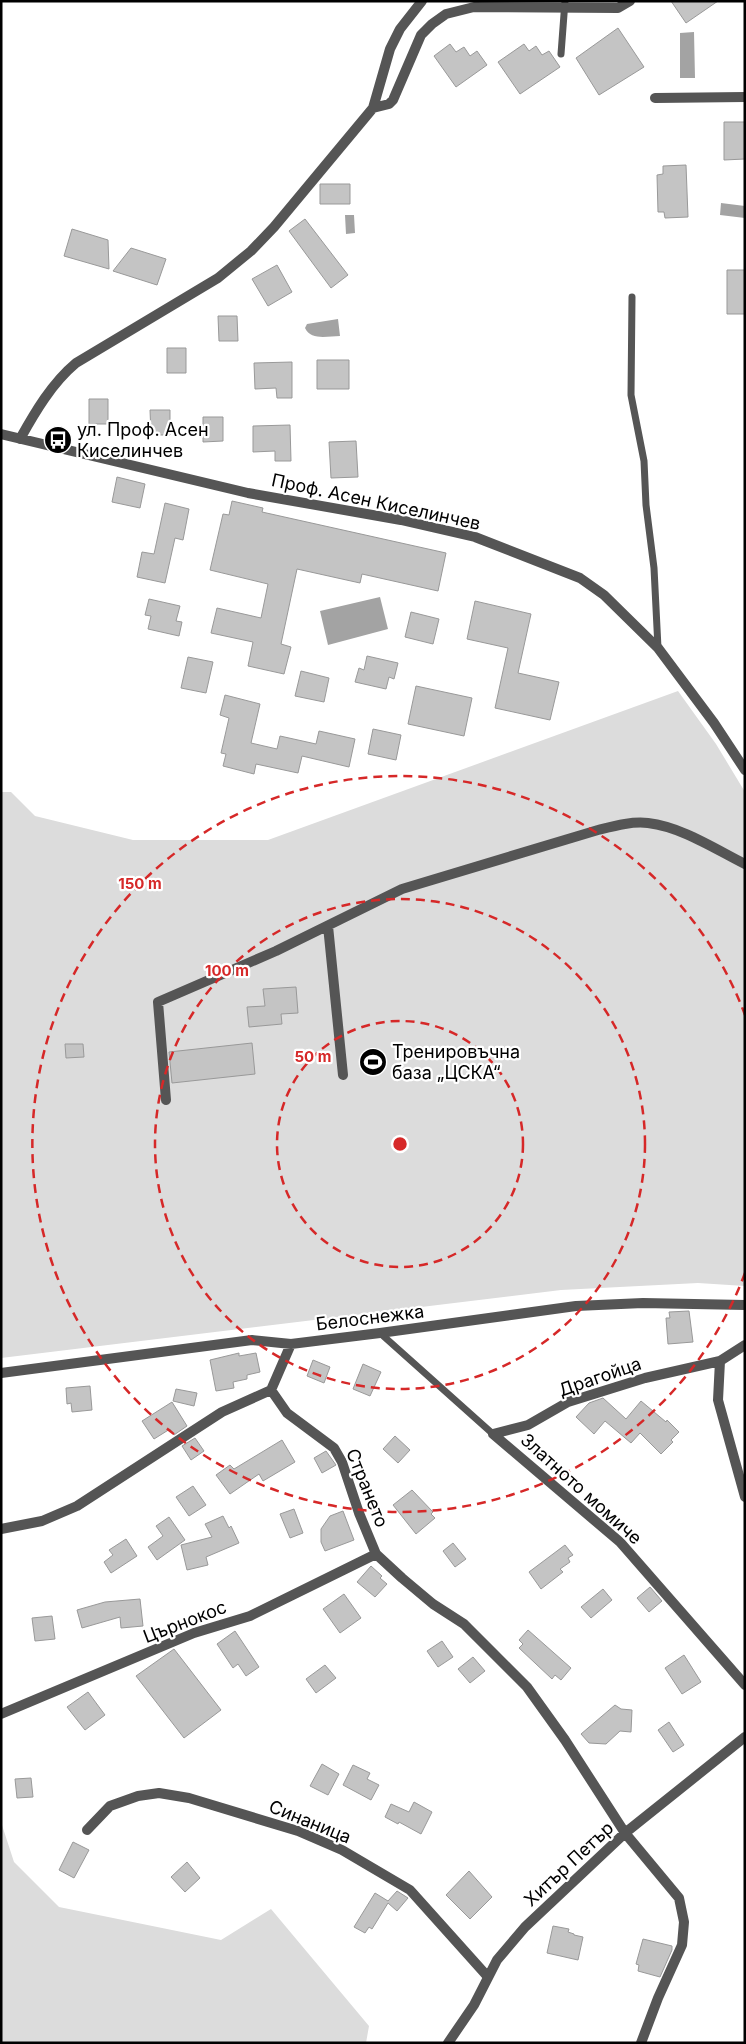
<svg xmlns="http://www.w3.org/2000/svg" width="746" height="2044" viewBox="0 0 746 2044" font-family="Inter,sans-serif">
<rect width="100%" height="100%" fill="#fff"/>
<path fill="#dcdcdc" d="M 678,691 L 716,744 L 745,792 L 745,1286 L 698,1283 L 561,1290 L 1,1358 L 1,792 L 11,792 L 35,816 L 133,840 L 268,840 Z
M 1,1822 L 14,1862 L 59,1907 L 221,1940 L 271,1909 L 369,2026 L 366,2043 L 1,2043 Z"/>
<path fill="#a3a3a3" d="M 694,32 L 695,78 L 680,78 L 680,33 Z
M 721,203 L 745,206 L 745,218 L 720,215 Z
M 345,215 L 354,215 L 355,233 L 346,234 Z
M 338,319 L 340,336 C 328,336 311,341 305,328 L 307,324 Z
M 380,597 L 388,629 L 328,645 L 320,611 Z"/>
<path fill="#c4c4c4" stroke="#999" d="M 671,1 L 718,1 L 686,23 Z
M 618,28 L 644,67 L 599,95 L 576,58 Z
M 450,44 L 456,52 L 464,47 L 470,56 L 477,51 L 487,65 L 456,87 L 434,56 Z
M 524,44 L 529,51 L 536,46 L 542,55 L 549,51 L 560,67 L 520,94 L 498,62 Z
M 724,122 L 745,122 L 745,159 L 724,160 Z
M 686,165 L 688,217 L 665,218 L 664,212 L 658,212 L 657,175 L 663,174 L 663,166 Z
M 320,184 L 350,184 L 350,204 L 320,204 Z
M 305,219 L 348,275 L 331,288 L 289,231 Z
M 72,229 L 108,240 L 109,269 L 64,256 Z
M 131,248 L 166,259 L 157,285 L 113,271 Z
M 277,265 L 292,292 L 268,306 L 252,279 Z
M 727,270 L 745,270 L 745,314 L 727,314 Z
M 218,316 L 237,316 L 238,341 L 219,341 Z
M 167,348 L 186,348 L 186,373 L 167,373 Z
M 317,360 L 349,360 L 349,389 L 317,389 Z
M 292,362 L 292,398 L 277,398 L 276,388 L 255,389 L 254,363 Z
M 89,399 L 108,399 L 108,424 L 89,424 Z
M 150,410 L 170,410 L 170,435 L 151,435 Z
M 203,417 L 223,417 L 223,441 L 203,442 Z
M 290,425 L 291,461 L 275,461 L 275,451 L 253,452 L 253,426 Z
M 356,441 L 358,477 L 331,478 L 329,442 Z
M 117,477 L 145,484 L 140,508 L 112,502 Z
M 232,501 L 263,508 L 262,512 L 446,553 L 438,591 L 362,574 L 360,583 L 297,569 L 281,644 L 291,647 L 284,674 L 248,666 L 253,642 L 211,633 L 217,608 L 261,618 L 268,584 L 210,570 L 223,514 L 229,515 Z
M 165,503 L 189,509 L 183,540 L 175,538 L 165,583 L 137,577 L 142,552 L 154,554 Z
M 149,599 L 180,606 L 176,621 L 182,622 L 179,636 L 148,629 L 151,616 L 145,615 Z
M 475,601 L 531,614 L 518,673 L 559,682 L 550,720 L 495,708 L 508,648 L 467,639 Z
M 411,612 L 439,619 L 433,644 L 405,637 Z
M 367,656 L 398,663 L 394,679 L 389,677 L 386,689 L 355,682 L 359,668 L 364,670 Z
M 188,657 L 213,662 L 206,693 L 181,688 Z
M 301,671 L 329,678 L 324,702 L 295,696 Z
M 416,686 L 472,698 L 464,736 L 408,724 Z
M 225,695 L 260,704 L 251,743 L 277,749 L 280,736 L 316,744 L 319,731 L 355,739 L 349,767 L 302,756 L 298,773 L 256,764 L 254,774 L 223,766 L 226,754 L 221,753 L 229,718 L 220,715 Z
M 373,729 L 401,735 L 396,760 L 368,754 Z
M 296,987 L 298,1013 L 281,1014 L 282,1024 L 249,1027 L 247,1007 L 265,1006 L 263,989 Z
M 252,1043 L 255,1074 L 172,1083 L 169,1052 Z
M 65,1044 L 83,1044 L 84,1057 L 66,1058 Z
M 689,1311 L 693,1342 L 668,1344 L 666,1318 L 670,1318 L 669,1312 Z
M 239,1353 L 239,1356 L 256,1353 L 260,1372 L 247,1375 L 247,1379 L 233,1382 L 234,1388 L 216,1391 L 210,1360 Z
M 313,1360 L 330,1367 L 324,1383 L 307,1376 Z
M 363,1364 L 381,1372 L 370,1396 L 353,1389 Z
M 90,1386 L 92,1410 L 72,1412 L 71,1403 L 67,1404 L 66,1388 Z
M 176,1389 L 197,1393 L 194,1406 L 173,1401 Z
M 603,1398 L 626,1419 L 641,1401 L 666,1422 L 667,1420 L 679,1432 L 671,1440 L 673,1442 L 661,1454 L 640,1433 L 631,1443 L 605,1421 L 594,1434 L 576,1417 L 589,1403 Z
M 172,1402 L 187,1426 L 174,1435 L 170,1429 L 154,1439 L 142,1421 Z
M 395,1436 L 410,1450 L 398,1463 L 383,1449 Z
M 195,1438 L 204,1451 L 191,1460 L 182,1446 Z
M 282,1440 L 295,1462 L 263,1481 L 259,1474 L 230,1494 L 216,1475 L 230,1465 L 234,1469 Z
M 326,1451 L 336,1465 L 322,1473 L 314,1458 Z
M 193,1486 L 206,1505 L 189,1516 L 176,1497 Z
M 412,1490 L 433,1512 L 431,1514 L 435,1518 L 416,1534 L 393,1505 Z
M 294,1509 L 303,1533 L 290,1538 L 280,1514 Z
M 343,1511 L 354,1540 L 325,1551 L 321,1542 L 321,1529 L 330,1516 Z
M 223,1516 L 229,1528 L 231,1526 L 239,1543 L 206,1557 L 208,1565 L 187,1570 L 181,1545 L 212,1537 L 205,1524 Z
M 169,1517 L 185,1540 L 157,1560 L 148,1547 L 163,1536 L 156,1526 Z
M 126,1539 L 137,1556 L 111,1573 L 104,1562 L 113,1555 L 109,1550 Z
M 453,1543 L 466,1559 L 455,1567 L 443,1551 Z
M 565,1545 L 573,1555 L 568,1558 L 570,1562 L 560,1569 L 563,1572 L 541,1589 L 529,1572 Z
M 371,1566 L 382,1576 L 380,1578 L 387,1584 L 375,1597 L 357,1582 Z
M 650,1587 L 662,1601 L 649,1612 L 637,1598 Z
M 603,1589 L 612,1600 L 591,1618 L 581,1607 Z
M 344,1594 L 361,1618 L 340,1633 L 323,1609 Z
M 140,1599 L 143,1626 L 121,1628 L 120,1617 L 82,1628 L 77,1610 L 105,1602 Z
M 52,1616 L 55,1639 L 35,1641 L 32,1618 Z
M 528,1630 L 571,1668 L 561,1680 L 555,1675 L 552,1679 L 519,1648 L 523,1644 L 519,1640 Z
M 235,1631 L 259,1667 L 246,1676 L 238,1664 L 233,1668 L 217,1644 Z
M 442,1641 L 453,1657 L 438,1667 L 427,1651 Z
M 174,1649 L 221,1710 L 184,1738 L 136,1676 Z
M 684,1655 L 701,1682 L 682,1694 L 665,1668 Z
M 473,1657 L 485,1671 L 470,1683 L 458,1669 Z
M 325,1665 L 336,1678 L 316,1693 L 306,1679 Z
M 88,1692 L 105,1715 L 85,1730 L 67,1707 Z
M 615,1705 L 621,1709 L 632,1710 L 631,1732 L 620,1731 L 606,1744 L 589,1743 L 581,1734 Z
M 669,1722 L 684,1745 L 673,1752 L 658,1730 Z
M 322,1764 L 339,1774 L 328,1795 L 310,1786 Z
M 353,1765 L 370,1773 L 367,1779 L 379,1785 L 371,1800 L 343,1785 Z
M 31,1778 L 33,1797 L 17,1798 L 15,1779 Z
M 414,1802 L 432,1812 L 421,1834 L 399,1822 L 398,1824 L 385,1817 L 391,1804 L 409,1812 Z
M 73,1842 L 89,1850 L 74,1878 L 59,1870 Z
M 187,1862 L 200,1878 L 185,1892 L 171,1877 Z
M 469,1871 L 492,1897 L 470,1919 L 446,1895 Z
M 397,1891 L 408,1898 L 397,1911 L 388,1903 L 372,1929 L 369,1927 L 365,1933 L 354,1927 L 375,1893 L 388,1901 Z
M 553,1926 L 569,1929 L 568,1932 L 574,1934 L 574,1935 L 583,1937 L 578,1960 L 547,1953 Z
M 643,1939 L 672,1946 L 672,1950 L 660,1977 L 638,1971 L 639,1965 L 636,1964 Z"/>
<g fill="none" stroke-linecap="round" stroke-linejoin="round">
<path stroke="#555" stroke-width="7" d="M 561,54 L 565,1
M 632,297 L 631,395 L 644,461 L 646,505 L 654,568 L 658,648
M 380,1333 L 493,1434"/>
<path stroke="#555" stroke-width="10" d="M 655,98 L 745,97
M 373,108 L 389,104 L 393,100 L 421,35 L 432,24 L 446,14 L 474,7 L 618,8 L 630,1
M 1,434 L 248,493 L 401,520 L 475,537 L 580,578 L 604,595 L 658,648 L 714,723 L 745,770
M 20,439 C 35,412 52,383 76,363 L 218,278 L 251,251 L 274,227 L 373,108 L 390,49 L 400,29 L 422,1
M 328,926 L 343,1075
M 166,1100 L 158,1002 L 276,951 L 402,889 L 598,830 C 614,826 632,821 648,823 C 682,827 715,849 745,864
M 745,1345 L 720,1361 L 718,1400 L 745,1497
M 1,1373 L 252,1340 L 291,1344 L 380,1333 L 576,1306 L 643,1303 L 745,1305
M 271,1390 L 287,1413 L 334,1448 L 342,1462 L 359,1513 L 376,1554 L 402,1578 L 433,1604 L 464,1624 L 527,1687 L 565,1740 L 625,1833 L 679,1898 L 684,1922 L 682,1945 L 658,1998 L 641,2043
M 271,1390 L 291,1344
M 493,1434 L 620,1542 L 745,1685
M 493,1434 L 528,1425 L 568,1402 L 645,1378 L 720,1361
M 1,1529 L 42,1521 L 77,1506 L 222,1412 L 271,1390
M 1,1714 L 194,1633 L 250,1616 L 376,1554
M 87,1830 L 110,1806 L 138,1796 L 159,1793 L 189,1798 L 298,1831 L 342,1850 L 410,1890 L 488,1977
M 448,2043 L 474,2005 L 497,1960 L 525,1927 L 625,1833 L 745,1737"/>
</g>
<g fill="none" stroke="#d62828" stroke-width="2.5" stroke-dasharray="9 6">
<circle cx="400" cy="1144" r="123"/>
<circle cx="400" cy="1144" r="245"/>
<path d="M745 1273A368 368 0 1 1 745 1015"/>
</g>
<defs>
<g id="bus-disc" transform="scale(1.4375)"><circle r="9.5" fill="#000" stroke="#fff"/><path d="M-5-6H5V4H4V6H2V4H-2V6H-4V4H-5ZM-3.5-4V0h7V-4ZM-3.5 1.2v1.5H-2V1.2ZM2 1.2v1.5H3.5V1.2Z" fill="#fff"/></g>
<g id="stadium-disc" transform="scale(1.4375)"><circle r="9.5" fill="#000" stroke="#fff"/><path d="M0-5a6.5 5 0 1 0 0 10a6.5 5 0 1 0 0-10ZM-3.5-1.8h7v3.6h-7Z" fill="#fff"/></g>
</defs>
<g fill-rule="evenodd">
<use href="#bus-disc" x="58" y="440"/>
<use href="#stadium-disc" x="373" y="1062"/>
</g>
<g text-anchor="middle" stroke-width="4.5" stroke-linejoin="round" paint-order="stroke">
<g font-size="18" fill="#000" stroke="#fff" text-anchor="start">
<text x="77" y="436">ул. Проф. Асен<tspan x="77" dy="21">Киселинчев</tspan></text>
<text x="392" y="1058">Тренировъчна<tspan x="392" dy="21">база „ЦСКА“</tspan></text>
</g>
<g font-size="18" fill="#000" stroke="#fff">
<text transform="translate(376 502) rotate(12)" y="6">Проф. Асен Киселинчев</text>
<text transform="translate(370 1318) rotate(-7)" y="6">Белоснежка</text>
<text transform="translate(600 1377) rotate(-19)" y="6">Драгойца</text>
<text transform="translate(367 1488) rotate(68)" y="6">Странето</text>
<text transform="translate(581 1489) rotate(42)" y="6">Златното момиче</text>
<text transform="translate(185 1622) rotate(-21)" y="6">Църнокос</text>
<text transform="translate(310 1822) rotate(22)" y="6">Синаница</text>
<text transform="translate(569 1864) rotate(-43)" y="6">Хитър Петър</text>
</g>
</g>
<circle cx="400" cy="1144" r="8" fill="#d62828" stroke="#fff" stroke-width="2.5"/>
<g font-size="15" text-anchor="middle" font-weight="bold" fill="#d62828" stroke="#fff" stroke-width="4.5" stroke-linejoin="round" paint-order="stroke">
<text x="140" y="889">150 m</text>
<text x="227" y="976">100 m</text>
<text x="313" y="1062">50 m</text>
</g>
<rect width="746" height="2044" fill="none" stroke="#000000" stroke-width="5"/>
</svg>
